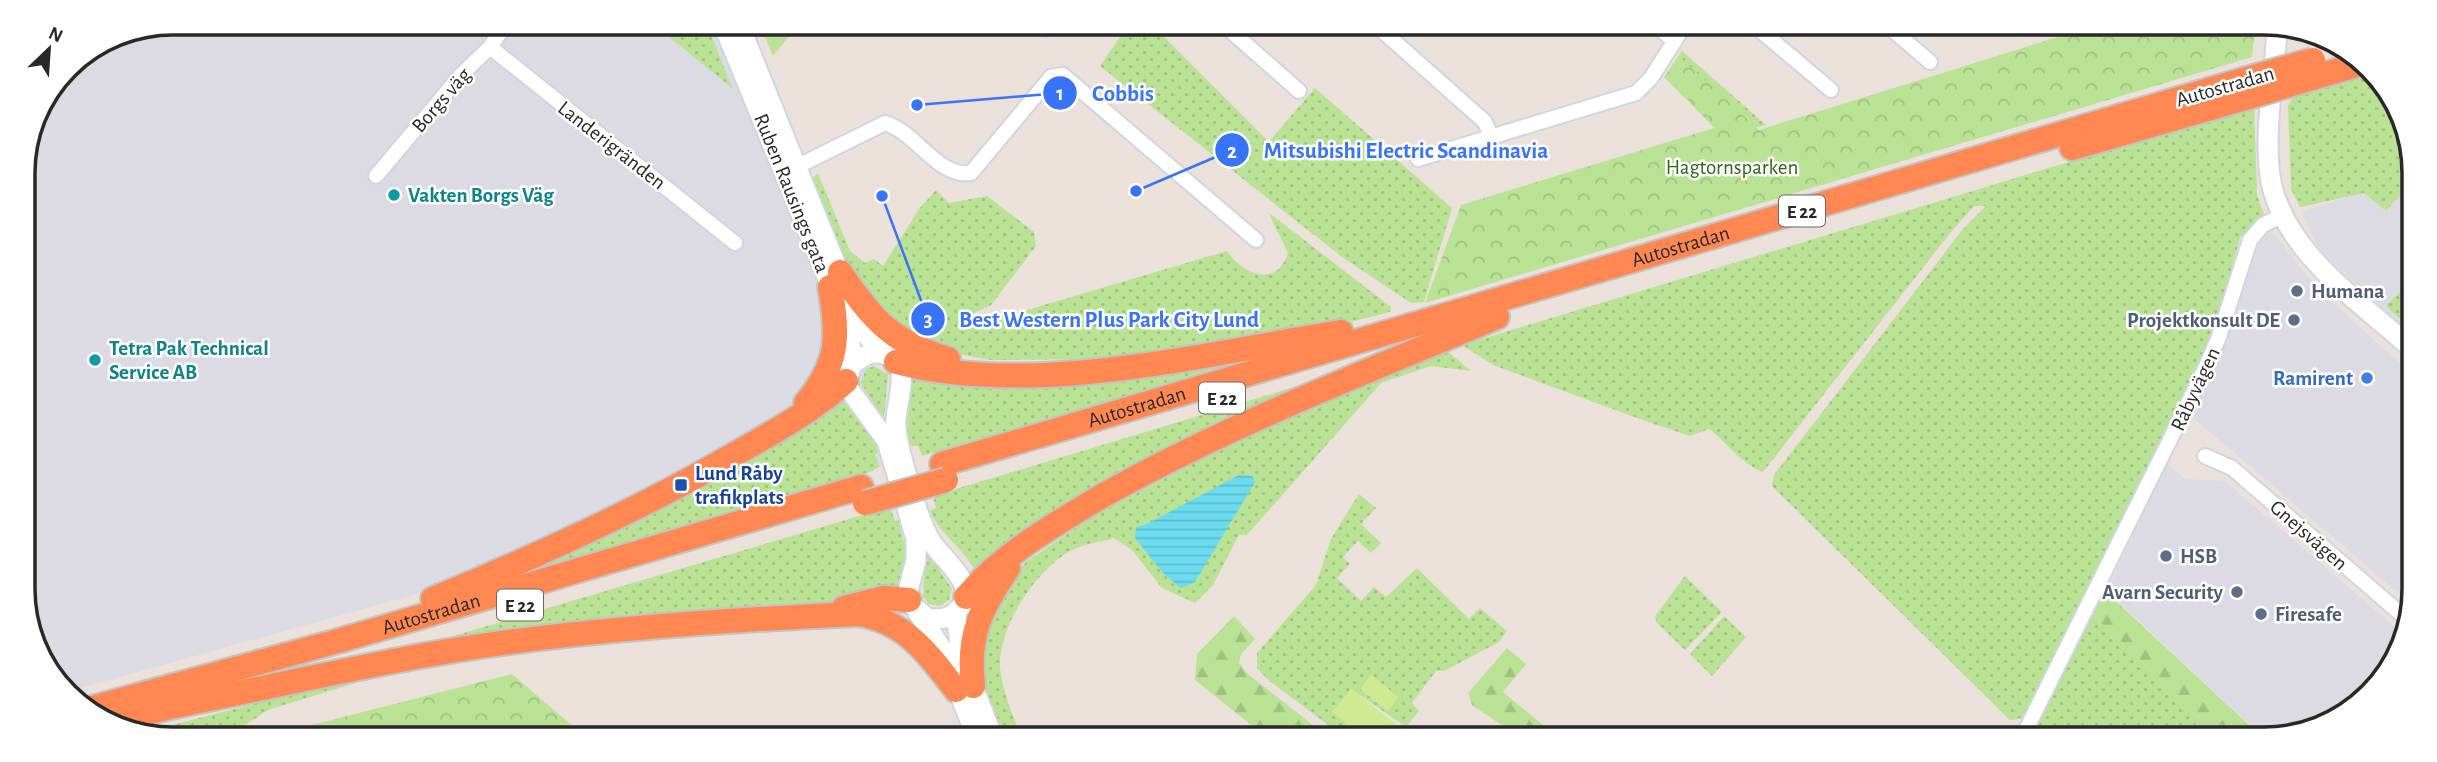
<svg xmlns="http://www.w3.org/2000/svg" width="2437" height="762" viewBox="0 0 2437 762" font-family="'Alegreya Sans',sans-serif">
<defs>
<pattern id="grass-dots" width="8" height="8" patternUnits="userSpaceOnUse" patternTransform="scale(1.75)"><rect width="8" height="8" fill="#b9e295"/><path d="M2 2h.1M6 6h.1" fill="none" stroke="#9fc280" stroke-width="1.8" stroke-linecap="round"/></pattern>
<pattern id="forest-firs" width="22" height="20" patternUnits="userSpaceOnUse" patternTransform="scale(1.75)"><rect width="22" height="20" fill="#b9e295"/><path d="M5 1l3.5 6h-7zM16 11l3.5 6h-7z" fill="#9fc280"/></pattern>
<pattern id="park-crowns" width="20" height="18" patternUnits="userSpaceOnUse" patternTransform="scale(1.75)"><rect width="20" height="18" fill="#b9e295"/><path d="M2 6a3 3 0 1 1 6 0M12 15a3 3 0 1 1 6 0" fill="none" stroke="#9fc280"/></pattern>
<pattern id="water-rules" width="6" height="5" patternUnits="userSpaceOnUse" patternTransform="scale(1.75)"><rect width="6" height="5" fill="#6bdcef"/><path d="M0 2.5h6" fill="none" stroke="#5dbdcd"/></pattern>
</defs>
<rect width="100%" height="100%" fill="#ebe1da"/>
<path fill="#dcdbe3" d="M 173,23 L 733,24 L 857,335 L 897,460 L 66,692 L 60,688 L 26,618 L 23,164 L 34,115 L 67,67 L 116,34 Z
M 2411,176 L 2410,332 L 2318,249 L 2302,212 Z
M 2266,230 L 2275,234 L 2305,274 L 2334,304 L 2410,372 L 2409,602 L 2191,416 L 2218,361 L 2252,252 L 2259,236 Z
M 2167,463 L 2185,479 L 2225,481 L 2404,635 L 2356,708 L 2273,739 L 2265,739 L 2107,591 Z"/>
<path fill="url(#grass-dots)" d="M 659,24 L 707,24 L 732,88 L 657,27 Z
M 1128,25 L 1152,25 L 1269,142 L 1315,88 L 1452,208 L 1424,302 L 1411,303 L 1342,257 L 1100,66 Z
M 1682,51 L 1766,125 L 1723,136 L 1664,77 Z
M 2375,73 L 2411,144 L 2411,183 L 2386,211 L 2364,193 L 2300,207 L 2291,189 L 2288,106 L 2294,95 Z
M 2254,106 L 2257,195 L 2265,217 L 2252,225 L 2240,238 L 2211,342 L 2024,718 L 2010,720 L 1772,486 L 1774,475 L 1963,229 L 1986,206 L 1974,206 L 1951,232 L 1763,472 C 1740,463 1729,444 1709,429 L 1690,436 L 1651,423 L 1493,365 L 1462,345 Z
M 818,173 L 850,251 L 865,263 L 874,259 L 883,266 L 919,209 L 936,190 L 949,203 L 987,196 L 1034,232 L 1036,246 L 991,305 L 962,319 L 960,323 L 966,328 L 1227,251 C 1242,274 1277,289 1288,253 L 1268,212 L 1391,307 L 1390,312 L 1327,328 L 1144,359 L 991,360 L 946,352 L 907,337 L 846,266 L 811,179 Z
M 2411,280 L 2411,329 L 2386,306 Z
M 1446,350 L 1471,371 L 1431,366 L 1381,383 L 1247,535 L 1239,535 L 1213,585 L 1195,603 L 1162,588 L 1132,550 L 1114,538 C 1101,542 1084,544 1072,550 C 1038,568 1003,620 1000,659 C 999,684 1012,713 1021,736 L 998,736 L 984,698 L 980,636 L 1010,578 L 1026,562 L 1092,517 L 1267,424 Z
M 1284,352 L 922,456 L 918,446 L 912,446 L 901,434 C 904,414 911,393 909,373 Z
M 874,366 L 888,374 L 884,420 L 861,383 L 866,369 Z
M 1301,385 L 1301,390 L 977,574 C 965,549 941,536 930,511 L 936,508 L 933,496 Z
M 841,394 L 884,447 L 875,455 L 880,466 L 870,472 L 486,585 Z
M 1359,494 L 1376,508 L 1361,524 L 1381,543 L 1371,553 L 1358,541 L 1343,557 L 1350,564 L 1337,578 L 1361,601 L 1374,587 L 1386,597 L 1417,568 L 1469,619 L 1480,608 L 1507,631 L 1499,642 L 1444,671 L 1436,671 L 1412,703 L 1419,711 L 1406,727 L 1351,689 L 1333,712 L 1364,737 L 1344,737 L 1267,679 L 1257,668 L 1257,653 L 1316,585 L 1331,539 Z
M 890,507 L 895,521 L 899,520 L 903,540 L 911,546 L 902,591 L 836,604 L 426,644 Z
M 925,552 L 928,552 L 952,589 L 949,600 L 939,606 L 929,604 L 923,597 Z
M 1685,576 L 1722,612 L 1685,650 L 1657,623 L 1655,616 Z
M 2093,615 L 2222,739 L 2035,738 L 2037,719 Z
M 1724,616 L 1746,637 L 1712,676 L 1690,654 Z
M 387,669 L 362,681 L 268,710 L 239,729 L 221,734 L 138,734 Z"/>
<path fill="url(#forest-firs)" d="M 2105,591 L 2264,739 L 2222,739 L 2093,615 Z
M 1234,616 L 1255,639 L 1241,654 L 1239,663 L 1248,674 L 1328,737 L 1266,737 L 1195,680 L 1197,654 Z
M 1507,648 L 1526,664 L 1503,692 L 1553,733 L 1551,737 L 1519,737 L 1472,705 L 1468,693 Z"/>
<path fill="url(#park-crowns)" d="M 2090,27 L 2255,28 L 2252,57 L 1425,303 L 1461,205 L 1714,128 L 1667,76 L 1681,58 L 1759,130 Z
M 512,674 L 583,735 L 276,734 Z"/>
<path fill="#b9e295" d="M 760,24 L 799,24 L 773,56 Z"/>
<path fill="#cfea91" d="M 1371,675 L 1399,697 L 1388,711 L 1360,689 Z
M 1351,689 L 1397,725 L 1388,737 L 1364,737 L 1332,712 Z"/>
<path fill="url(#water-rules)" d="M 1239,475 L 1252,476 L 1255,482 L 1195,582 L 1181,588 L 1163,573 L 1135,538 L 1136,527 L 1147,524 Z"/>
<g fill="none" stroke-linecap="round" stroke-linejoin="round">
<g stroke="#cfd5e2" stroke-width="18">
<path id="street" d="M 1224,25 L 1299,91
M 1377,26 L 1485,122 L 1491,136
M 1657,26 L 1674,41
M 1756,27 L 1831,90
M 1889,27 L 1930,62
M 1045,29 L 1047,25
M 490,47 L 735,243
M 1418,159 L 1636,93 L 1651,78 L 1684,26
M 788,171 L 885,123 C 916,132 938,178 971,173 L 1051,77 L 1063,75 L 1256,240
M 376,176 L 461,75 L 490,47 L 506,24
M 2205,456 L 2232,468 L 2409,621
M 2022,738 L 2205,369 L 2219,337 L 2250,240 L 2263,225 L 2281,216"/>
</g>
<g stroke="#cfd5e2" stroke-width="23">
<path id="secondary" d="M 723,24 L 849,331 L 852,364
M 739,24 L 850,300 L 865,333 L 883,354
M 2277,28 C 2275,74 2265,121 2269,167 C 2275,246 2356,298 2410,347
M 870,353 C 922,351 893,401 896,428 C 898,449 905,469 911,490 C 916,507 921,524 930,540 C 942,560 983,586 957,611 C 949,619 938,620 927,618 L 910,603 L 908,591 L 916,560 L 916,539 L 887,441 L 846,385 L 852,364 Z
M 956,612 L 961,655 L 992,736
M 918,613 L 942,649 L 976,736"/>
</g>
<g stroke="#c3c3c3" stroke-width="28">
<g id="highway">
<path d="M 2312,78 L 2360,64"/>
<path d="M 2072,148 L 2242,99"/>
<path d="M 840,272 C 872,320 893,343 948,359"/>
<path d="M 896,362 C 1034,398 1203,354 1341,332"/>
<path d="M 806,403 C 839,363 839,336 830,287"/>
<path id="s1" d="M 942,464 L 2243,80"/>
<path d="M 966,597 C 1000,556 1052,526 1097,499 C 1225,426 1362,374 1497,317"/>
<path d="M 433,599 C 535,557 635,512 730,457 C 770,434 812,412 846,381"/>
<path d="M 844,608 L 883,598 L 909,600"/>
<path d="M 973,686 C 967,636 980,610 1008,568"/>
<path d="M 175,706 C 286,684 397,657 509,642 C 624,627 741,619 858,614 C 905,621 929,654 956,690"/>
<path id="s2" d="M 92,708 L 338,641 L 861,487"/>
<path d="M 114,722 L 189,702"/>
</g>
</g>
<use href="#street" stroke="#fff" stroke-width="14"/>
<use href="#secondary" stroke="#fff" stroke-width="19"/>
<use href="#highway" stroke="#ff8751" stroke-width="24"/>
<g stroke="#c3c3c3" stroke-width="28" stroke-linecap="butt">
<path id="highway-bridge" d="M 2243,80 L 2313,60
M 2242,99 L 2312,78
M 865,503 L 946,480"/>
</g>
<use href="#highway-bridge" stroke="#ff8751" stroke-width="24"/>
</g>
<g fill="#0f9aa8" stroke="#fff" stroke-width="2.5">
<circle cx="394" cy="195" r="7"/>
<circle cx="95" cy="360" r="7"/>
</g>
<g fill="#5c6f8a" stroke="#fff" stroke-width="2.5">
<circle cx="2297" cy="291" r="7"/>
<circle cx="2294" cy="320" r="7"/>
<circle cx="2166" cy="556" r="7"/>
<circle cx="2237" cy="592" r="7"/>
<circle cx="2261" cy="614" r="7"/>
</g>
<circle fill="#3f7fe0" stroke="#fff" stroke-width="2.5" cx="2367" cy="378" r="7"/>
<rect fill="#1a4fb4" stroke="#fff" stroke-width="2.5" x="674" y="478" width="14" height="14" rx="3.5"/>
<g text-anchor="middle" stroke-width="5" stroke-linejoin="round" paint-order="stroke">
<g fill="#fff" stroke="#686868" stroke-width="2">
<rect x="1779" y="195.5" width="46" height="31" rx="5"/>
<rect x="1199" y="382.5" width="46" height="31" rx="5"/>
<rect x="497" y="589.5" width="46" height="31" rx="5"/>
</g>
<g font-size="19" font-weight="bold" fill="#282828">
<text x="1802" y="218">E 22</text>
<text x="1222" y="405">E 22</text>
<text x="520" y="612">E 22</text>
</g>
<g font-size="21" fill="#282828" stroke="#fff">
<text transform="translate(2225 86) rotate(-16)" y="7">Autostradan</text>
<text transform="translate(441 100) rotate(-49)" y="7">Borgs väg</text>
<text transform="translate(612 145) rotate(38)" y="7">Landerigränden</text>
<text transform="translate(792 193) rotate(68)" y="7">Ruben Rausings gata</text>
<text dy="7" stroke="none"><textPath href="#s1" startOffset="770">Autostradan</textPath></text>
<text transform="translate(2195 389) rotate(-65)" y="7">Råbyvägen</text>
<text dy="7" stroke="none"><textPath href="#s1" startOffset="203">Autostradan</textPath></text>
<text transform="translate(2309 535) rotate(41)" y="7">Gnejsvägen</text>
<text dy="7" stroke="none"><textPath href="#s2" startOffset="352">Autostradan</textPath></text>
</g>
<g font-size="21" fill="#326519" stroke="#fff">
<text x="1732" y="174">Hagtornsparken</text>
</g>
<g font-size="21" font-weight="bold" fill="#0d838f" stroke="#fff" text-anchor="start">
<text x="408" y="202">Vakten Borgs Väg</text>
<text x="109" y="355">Tetra Pak Technical<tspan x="109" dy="24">Service AB</tspan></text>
</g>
<g font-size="21" font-weight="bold" fill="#4e5e75" stroke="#fff" text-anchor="start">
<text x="2311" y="298">Humana</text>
<text x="2280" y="327" text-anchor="end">Projektkonsult DE</text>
<text x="2180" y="563">HSB</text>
<text x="2223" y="599" text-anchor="end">Avarn Security</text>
<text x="2275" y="621">Firesafe</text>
</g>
<g font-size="21" font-weight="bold" fill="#366cbe" stroke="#fff" text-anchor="end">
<text x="2353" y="385">Ramirent</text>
</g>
<g font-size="21" font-weight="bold" fill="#164399" stroke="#fff" text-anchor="start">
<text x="695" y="480">Lund Råby<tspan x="695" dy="24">trafikplats</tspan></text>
</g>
</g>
<path d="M0 0H2437V762H0ZM173 35H2264A138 138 0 0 1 2402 173V589A138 138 0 0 1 2264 727H173A138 138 0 0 1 35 589V173A138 138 0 0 1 173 35Z" fill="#fff" fill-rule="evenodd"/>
<path fill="none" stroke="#282828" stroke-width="3.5" d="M173 35H2264A138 138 0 0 1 2402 173V589A138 138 0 0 1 2264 727H173A138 138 0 0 1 35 589V173A138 138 0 0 1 173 35Z"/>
<path fill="none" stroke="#3774fa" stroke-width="2.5" d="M917 105L1060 93M1136 191L1232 150M882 196L928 319"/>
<g fill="#3774fa" stroke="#fff" stroke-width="2.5">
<circle cx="917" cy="105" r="7"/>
<circle cx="1136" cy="191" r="7"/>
<circle cx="882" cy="196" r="7"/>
<circle cx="1060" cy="93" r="18"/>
<circle cx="1232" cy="150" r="18"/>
<circle cx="928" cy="319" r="18"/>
</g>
<g font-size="21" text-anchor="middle" font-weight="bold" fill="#fff">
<text x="1060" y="100">1</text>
<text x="1232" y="158">2</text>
<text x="928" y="326">3</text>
</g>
<g font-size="23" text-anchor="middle" font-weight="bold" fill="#3774fa" stroke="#fff" stroke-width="5" stroke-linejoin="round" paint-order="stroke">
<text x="1123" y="101">Cobbis</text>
<text x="1406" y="158">Mitsubishi Electric Scandinavia</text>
<text x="1109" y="327">Best Western Plus Park City Lund</text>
</g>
<g transform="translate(49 49) rotate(25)" stroke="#ffffff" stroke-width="5" paint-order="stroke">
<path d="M0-5L12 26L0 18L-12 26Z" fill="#282828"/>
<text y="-10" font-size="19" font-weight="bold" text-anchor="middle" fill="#282828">N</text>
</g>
</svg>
